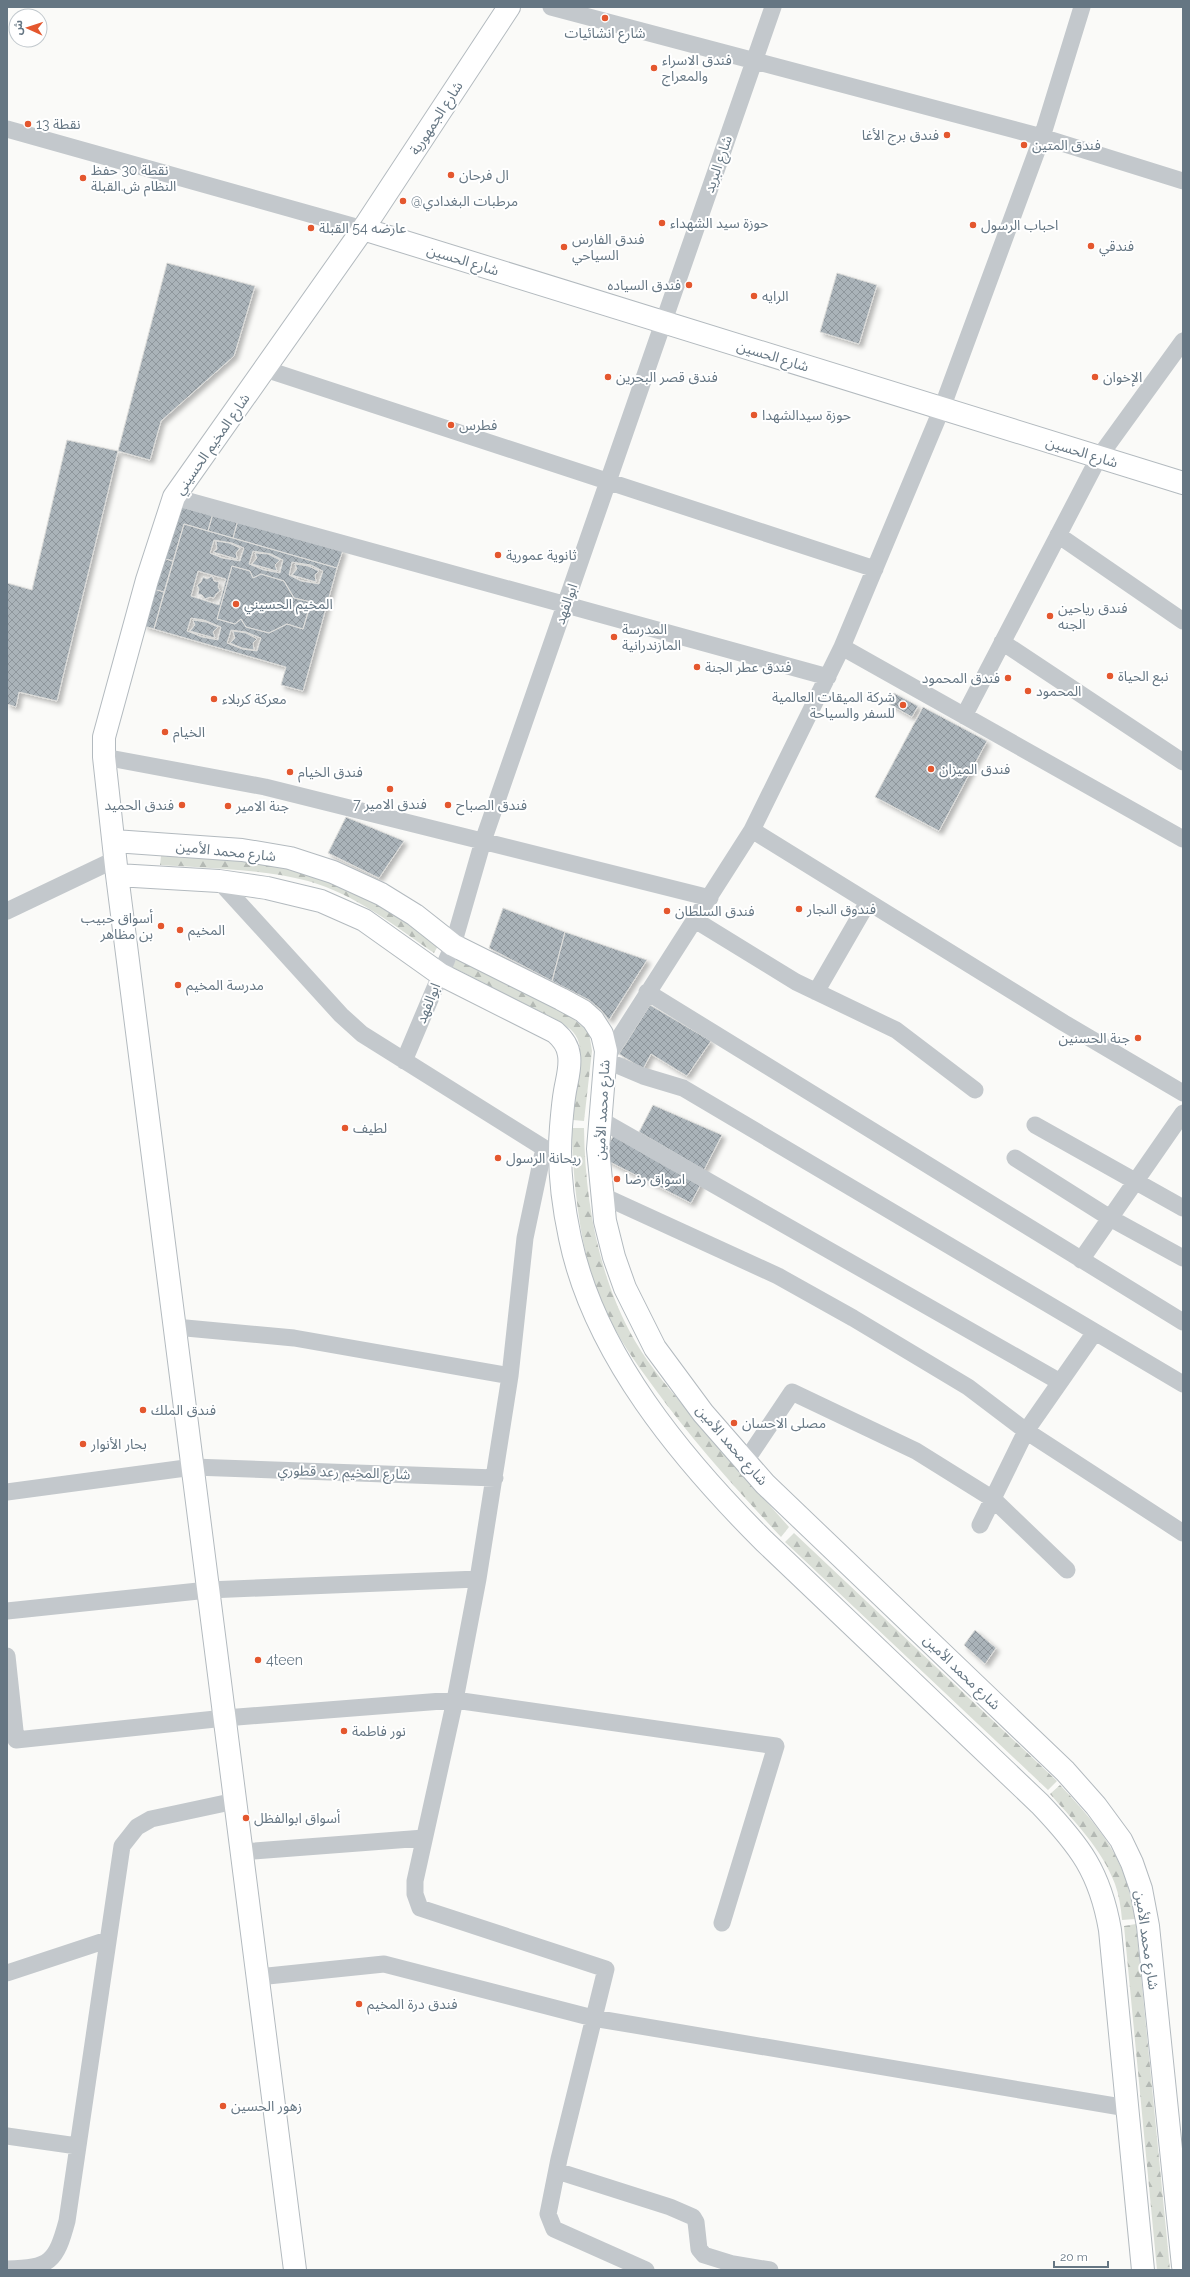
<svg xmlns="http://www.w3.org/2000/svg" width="1190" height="2277" viewBox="0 0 1190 2277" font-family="Raleway,'Noto Sans Arabic',sans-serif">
<defs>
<pattern id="forest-firs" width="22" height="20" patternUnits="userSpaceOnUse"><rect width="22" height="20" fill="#dadfd7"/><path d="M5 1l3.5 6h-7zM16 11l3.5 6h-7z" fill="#b4b9b4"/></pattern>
<pattern id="building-cross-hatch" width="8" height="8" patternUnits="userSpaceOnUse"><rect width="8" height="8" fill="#aab3b9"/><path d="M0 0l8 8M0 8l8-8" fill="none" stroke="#8e969c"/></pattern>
<filter id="shadow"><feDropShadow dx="3.5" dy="3.5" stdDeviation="2" flood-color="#0004"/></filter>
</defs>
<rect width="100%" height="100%" fill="#fafaf8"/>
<path fill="url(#forest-firs)" d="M 161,856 L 242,861 L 310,872 L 376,902 L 439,944 L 434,953 C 395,926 355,894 308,881 C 263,869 206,868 160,865 Z
M 457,958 L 569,1015 L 589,1032 L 592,1051 L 584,1121 L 573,1120 L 580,1048 C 578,1034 571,1029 559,1021 L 452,967 Z
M 572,1128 L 584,1128 C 585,1200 598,1277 635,1341 C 651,1369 673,1393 694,1418 C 725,1455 757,1491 789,1527 L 781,1537 C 736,1489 693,1441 655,1389 C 635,1362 616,1335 602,1304 C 581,1258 572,1178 572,1128 Z
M 794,1533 L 1057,1781 L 1048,1790 L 785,1542 Z
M 1060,1785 C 1086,1813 1114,1843 1126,1880 C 1130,1893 1132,1906 1135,1919 L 1122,1920 C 1121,1908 1119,1895 1115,1884 C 1102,1849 1074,1821 1050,1794 Z
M 1136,1924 L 1170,2270 L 1157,2270 L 1124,1926 Z"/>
<path fill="url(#building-cross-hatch)" stroke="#dcdcda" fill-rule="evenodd" filter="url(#shadow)" d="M 167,263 L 255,286 L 234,356 L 161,421 L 150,460 L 118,451 Z
M 837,273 L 877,285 L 859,344 L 820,332 Z
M 67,440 L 118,451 L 57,701 L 19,692 L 16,707 L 7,704 L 7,583 L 32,590 Z
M 180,505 L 213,513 L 208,531 L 184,524 L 173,561 L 158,557 Z
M 213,513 L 238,520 L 233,538 L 208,531 Z
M 238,520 L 343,550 L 337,568 L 233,538 Z
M 184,524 L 337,568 L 303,691 L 281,685 L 286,667 L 154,629 ZM 214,540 L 232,543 L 244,548 L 240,561 L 222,558 L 210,553 ZM 253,551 L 271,554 L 283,560 L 280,573 L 264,570 L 249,564 ZM 292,562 L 311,565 L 323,571 L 319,584 L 301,581 L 289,575 ZM 232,566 L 250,571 L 253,578 L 261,574 L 284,581 L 294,598 L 311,602 L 303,629 L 287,624 L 269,633 L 246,627 L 241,619 L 235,624 L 217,619 ZM 198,571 L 226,579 L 219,605 L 191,596 ZM 191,618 L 204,620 L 221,627 L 218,640 L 202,637 L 187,631 ZM 231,630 L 246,632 L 261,638 L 257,651 L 242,649 L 227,643 Z
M 216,541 L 229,543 L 240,548 L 236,553 L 237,559 L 213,552 L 217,549 Z
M 255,553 L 268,554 L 280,560 L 275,565 L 277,571 L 252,564 L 257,558 Z
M 158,557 L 173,561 L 164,592 L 150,588 Z
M 295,564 L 308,566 L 319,571 L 315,575 L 316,582 L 292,575 L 297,569 Z
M 232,566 L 250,571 L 253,578 L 261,574 L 284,581 L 294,598 L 311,602 L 303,629 L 287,624 L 269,633 L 246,627 L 241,619 L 235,624 L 217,619 Z
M 212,576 L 214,581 L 219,582 L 218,587 L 220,591 L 216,594 L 214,598 L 210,597 L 205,599 L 202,595 L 198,594 L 199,589 L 197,585 L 201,582 L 203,577 L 207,579 Z
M 150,588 L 164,592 L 154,629 L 144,626 Z
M 193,620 L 206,622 L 218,627 L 213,632 L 215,638 L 190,631 L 195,625 Z
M 233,631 L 246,633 L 257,639 L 253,643 L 254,650 L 242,648 L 230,643 L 235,638 Z
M 894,693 L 918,706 L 912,717 L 889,704 Z
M 923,707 L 987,741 L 939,831 L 875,797 Z
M 346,817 L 404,841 L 379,878 L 328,853 Z
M 503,908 L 565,932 L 552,981 L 489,948 Z
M 565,932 L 647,960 L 609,1020 L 601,1010 L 589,1000 L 552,981 Z
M 650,1005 L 711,1041 L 687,1076 L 651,1054 L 643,1069 L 619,1054 Z
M 653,1105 L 722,1135 L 704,1170 L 639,1132 Z
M 615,1132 L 702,1182 L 691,1203 L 602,1158 Z
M 975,1630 L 996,1648 L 985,1664 L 964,1645 Z"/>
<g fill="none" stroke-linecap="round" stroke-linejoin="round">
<g stroke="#b3babf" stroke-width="24">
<path id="secondary" d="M 363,229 L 1183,483
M 114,841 L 242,850 L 290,858 L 333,872 L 381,894 L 415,915 L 453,945 L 561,999 L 583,1011 L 593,1020 L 602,1034 L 606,1051 L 598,1149 L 605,1221 L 614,1257 L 625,1288 L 655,1348 L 703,1413 L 765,1484 L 1065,1771 L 1096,1806 L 1121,1840 L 1132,1863 L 1141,1889 L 1148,1926 L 1183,2266
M 117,875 L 219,881 L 267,888 L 321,901 L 364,920 L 440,974 L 555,1032 C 562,1038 568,1046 569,1055 C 571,1067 567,1079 565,1091 C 563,1102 562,1115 561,1127 C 558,1164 562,1201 570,1238 C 594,1354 682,1459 764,1541 L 1040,1804 C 1080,1846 1100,1872 1110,1930 L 1143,2270
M 295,2270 L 117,875 L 104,757 L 104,737 L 147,580 L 174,497 L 363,229 L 509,7"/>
</g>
<path stroke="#c3c8cc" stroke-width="17" d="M 551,7 L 1042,137 L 1183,181
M 1082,7 L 1042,137 L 942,408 L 842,647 L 752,830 L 605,1060 L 643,1076 L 683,1088 L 1183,1384
M 7,129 L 363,229
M 265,369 L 875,569
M 174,497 L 828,677
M 1058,535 L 1183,621
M 1002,642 L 1183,762
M 842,647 L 1183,839
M 964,716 L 1099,457 L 1183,341
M 104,757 L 265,787 L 710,898
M 752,830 L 1064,1023 L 1183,1093
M 219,881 L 341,1015 L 362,1034 L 544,1148
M 7,911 L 116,859
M 695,920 L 796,982 L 896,1030 L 975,1090
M 647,992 L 1183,1322
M 816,992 L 868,902
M 404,1061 L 453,945 L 483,841 L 773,7
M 599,1119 L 1060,1382
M 1035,1125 L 1183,1208
M 560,1158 L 544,1148 L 525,1238 L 510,1376 L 478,1579 L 455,1700 L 415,1881 L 415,1894 L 420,1908 L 606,1969 L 559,2159 L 548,2214 L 554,2229 L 646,2270
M 1015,1158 L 1110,1218 L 1183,1258
M 601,1195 L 778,1276 L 853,1318 L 968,1387 L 1026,1431 L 1183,1533
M 1081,1260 L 1183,1113
M 175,1327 L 294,1338 L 510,1376
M 745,1462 L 792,1392 L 916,1451 L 993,1499 L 1067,1570
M 7,1492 L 193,1467 L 495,1478
M 980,1525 L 1026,1431 L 1095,1332
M 7,1611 L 208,1590 L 478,1579
M 7,1656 L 16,1740 L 225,1718 L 455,1700 L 776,1746 L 722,1923
M 242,1852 L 424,1838
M 7,1973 L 107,1940
M 258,1977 L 384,1964 L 593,2018 L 1127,2108
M 7,2136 L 77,2146
M 557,2171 L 670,2207 L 693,2217 L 696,2222 L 699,2249 L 704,2255 L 733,2264 L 770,2270
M 7,2269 C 50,2268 56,2262 67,2221 L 122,1846 L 137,1827 L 151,1819 L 235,1801"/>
<use href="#secondary" stroke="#fff" stroke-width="22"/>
</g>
<g fill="#e4572e" stroke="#fff" stroke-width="1.5">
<circle cx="605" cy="18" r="4"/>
<circle cx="654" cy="68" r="4"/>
<circle cx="28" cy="124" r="4"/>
<circle cx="947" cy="135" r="4"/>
<circle cx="1024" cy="145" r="4"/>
<circle cx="451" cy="175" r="4"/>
<circle cx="83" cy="178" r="4"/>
<circle cx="403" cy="201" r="4"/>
<circle cx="662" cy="223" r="4"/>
<circle cx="973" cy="225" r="4"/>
<circle cx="311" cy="228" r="4"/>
<circle cx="1091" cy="246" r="4"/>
<circle cx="564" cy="247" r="4"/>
<circle cx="689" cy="285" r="4"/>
<circle cx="754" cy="296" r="4"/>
<circle cx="608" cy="377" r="4"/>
<circle cx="1095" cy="377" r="4"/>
<circle cx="754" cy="415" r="4"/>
<circle cx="451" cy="425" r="4"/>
<circle cx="498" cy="555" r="4"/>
<circle cx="236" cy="604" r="4"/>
<circle cx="1050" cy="616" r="4"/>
<circle cx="614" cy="637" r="4"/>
<circle cx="697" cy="667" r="4"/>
<circle cx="1110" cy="676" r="4"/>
<circle cx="1008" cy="678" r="4"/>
<circle cx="1028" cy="691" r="4"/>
<circle cx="214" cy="699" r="4"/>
<circle cx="903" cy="705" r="4"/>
<circle cx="165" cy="732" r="4"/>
<circle cx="931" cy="769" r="4"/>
<circle cx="290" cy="772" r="4"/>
<circle cx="390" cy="789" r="4"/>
<circle cx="182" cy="805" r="4"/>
<circle cx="448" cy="805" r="4"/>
<circle cx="228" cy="806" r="4"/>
<circle cx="799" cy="909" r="4"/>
<circle cx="667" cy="911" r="4"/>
<circle cx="161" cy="926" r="4"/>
<circle cx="180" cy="930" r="4"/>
<circle cx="178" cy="985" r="4"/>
<circle cx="1138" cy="1038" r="4"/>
<circle cx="345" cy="1128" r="4"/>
<circle cx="498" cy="1158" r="4"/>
<circle cx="617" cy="1179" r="4"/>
<circle cx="143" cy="1410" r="4"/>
<circle cx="734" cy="1423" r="4"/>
<circle cx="83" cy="1444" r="4"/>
<circle cx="258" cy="1660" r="4"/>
<circle cx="344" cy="1731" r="4"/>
<circle cx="246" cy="1818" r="4"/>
<circle cx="359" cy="2004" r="4"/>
<circle cx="223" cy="2106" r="4"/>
</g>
<g text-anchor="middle" stroke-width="4" stroke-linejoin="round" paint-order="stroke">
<g font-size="14" fill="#657683" stroke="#fff" text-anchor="start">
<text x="605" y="38" text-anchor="middle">شارع انشائيات</text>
<text x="662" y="65">فندق الاسراء<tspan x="662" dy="16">والمعراج</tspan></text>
<text x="36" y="129">نقطة 13</text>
<text x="939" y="140" text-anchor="end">فندق برج الأغا</text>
<text x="1032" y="150">فندق المتين</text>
<text x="91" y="175">نقطة 30 حفظ<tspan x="91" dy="16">النظام ش.القبلة</tspan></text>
<text x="459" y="180">ال فرحان</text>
<text x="411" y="206">@مرطبات البغدادي</text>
<text x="670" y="228">حوزة سيد الشهداء</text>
<text x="981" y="230">احباب الرسول</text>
<text x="319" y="233">عارضه 54 القبلة</text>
<text x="572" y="244">فندق الفارس<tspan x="572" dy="16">السياحي</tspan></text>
<text x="1099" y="251">فندقي</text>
<text x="681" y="290" text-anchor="end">فندق السياده</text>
<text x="762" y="301">الرايه</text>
<text x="616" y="382">فندق قصر البحرين</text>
<text x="1103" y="382">الإخوان</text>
<text x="762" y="420">حوزة سيدالشهدا</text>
<text x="459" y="430">فطرس</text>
<text x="506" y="560">ثانوية عمورية</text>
<text x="244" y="609">المخيم الحسيني</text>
<text x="1058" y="613">فندق رياحين<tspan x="1058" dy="16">الجنه</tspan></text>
<text x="622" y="634">المدرسة<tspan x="622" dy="16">المازندرانية</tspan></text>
<text x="705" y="672">فندق عطر الجنة</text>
<text x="1118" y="681">نبع الحياة</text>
<text x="1000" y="683" text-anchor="end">فندق المحمود</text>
<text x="1036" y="696">المحمود</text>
<text x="895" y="702" text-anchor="end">شركة الميقات العالمية<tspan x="895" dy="16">للسفر والسياحة</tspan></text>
<text x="222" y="704">معركة كربلاء</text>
<text x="173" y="737">الخيام</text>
<text x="939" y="774">فندق الميزان</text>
<text x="298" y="777">فندق الخيام</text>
<text x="390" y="809" text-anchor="middle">فندق الامير 7</text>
<text x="174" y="810" text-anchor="end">فندق الحميد</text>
<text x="456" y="810">فندق الصباح</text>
<text x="236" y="811">جنة الامير</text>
<text x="807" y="914">فندوق النجار</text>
<text x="675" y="916">فندق السلطان</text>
<text x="153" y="923" text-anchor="end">أسواق حبيب<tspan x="153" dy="16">بن مظاهر</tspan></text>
<text x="188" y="935">المخيم</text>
<text x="186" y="990">مدرسة المخيم</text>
<text x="1130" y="1043" text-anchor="end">جنة الحسنين</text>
<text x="353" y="1133">لطيف</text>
<text x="506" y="1163">ريحانة الرسول</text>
<text x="625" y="1184">اسواق رضا</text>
<text x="151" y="1415">فندق الملك</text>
<text x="742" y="1428">مصلى الاحسان</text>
<text x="91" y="1449">بحار الأنوار</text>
<text x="266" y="1665">4teen</text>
<text x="352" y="1736">نور فاطمة</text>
<text x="254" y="1823">أسواق ابوالفظل</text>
<text x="367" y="2009">فندق درة المخيم</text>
<text x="231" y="2111">زهور الحسين</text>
</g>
<g font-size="14" fill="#657683" stroke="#fff">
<text transform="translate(436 118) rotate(-57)" y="5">شارع الجمهورية</text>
<text transform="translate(718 164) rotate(-71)" y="5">شارع البريد</text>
<text transform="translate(463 260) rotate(17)" y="5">شارع الحسين</text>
<text transform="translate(773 356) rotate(17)" y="5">شارع الحسين</text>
<text transform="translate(212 444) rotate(-55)" y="5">شارع المخيم الحسيني</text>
<text transform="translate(1082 452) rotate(17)" y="5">شارع الحسين</text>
<text transform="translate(566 604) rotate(-71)" y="5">ابوالفهد</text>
<text transform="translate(226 851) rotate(6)" y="5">شارع محمد الأمين</text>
<text transform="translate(428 1003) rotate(-68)" y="5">ابوالفهد</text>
<text transform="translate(602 1110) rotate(-87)" y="5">شارع محمد الأمين</text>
<text transform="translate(732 1445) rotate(49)" y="5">شارع محمد الأمين</text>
<text transform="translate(344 1472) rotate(2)" y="5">شارع المخيم رعد قطوري</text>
<text transform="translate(962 1672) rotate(44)" y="5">شارع محمد الأمين</text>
<text transform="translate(1147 1940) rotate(82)" y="5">شارع محمد الأمين</text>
</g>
</g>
<rect width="1190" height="2277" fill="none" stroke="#657683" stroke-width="16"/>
<g transform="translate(28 28) rotate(273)"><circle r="19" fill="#ffffff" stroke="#c1c8cd"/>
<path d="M0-3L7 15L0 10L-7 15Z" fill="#e4572e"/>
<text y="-6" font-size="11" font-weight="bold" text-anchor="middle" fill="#657683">ش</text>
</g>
<path d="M1054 2261v6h54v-6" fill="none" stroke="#657683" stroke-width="2"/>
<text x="1060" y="2261" font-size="12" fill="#657683" stroke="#ffffff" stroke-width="3" paint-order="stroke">20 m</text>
</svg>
